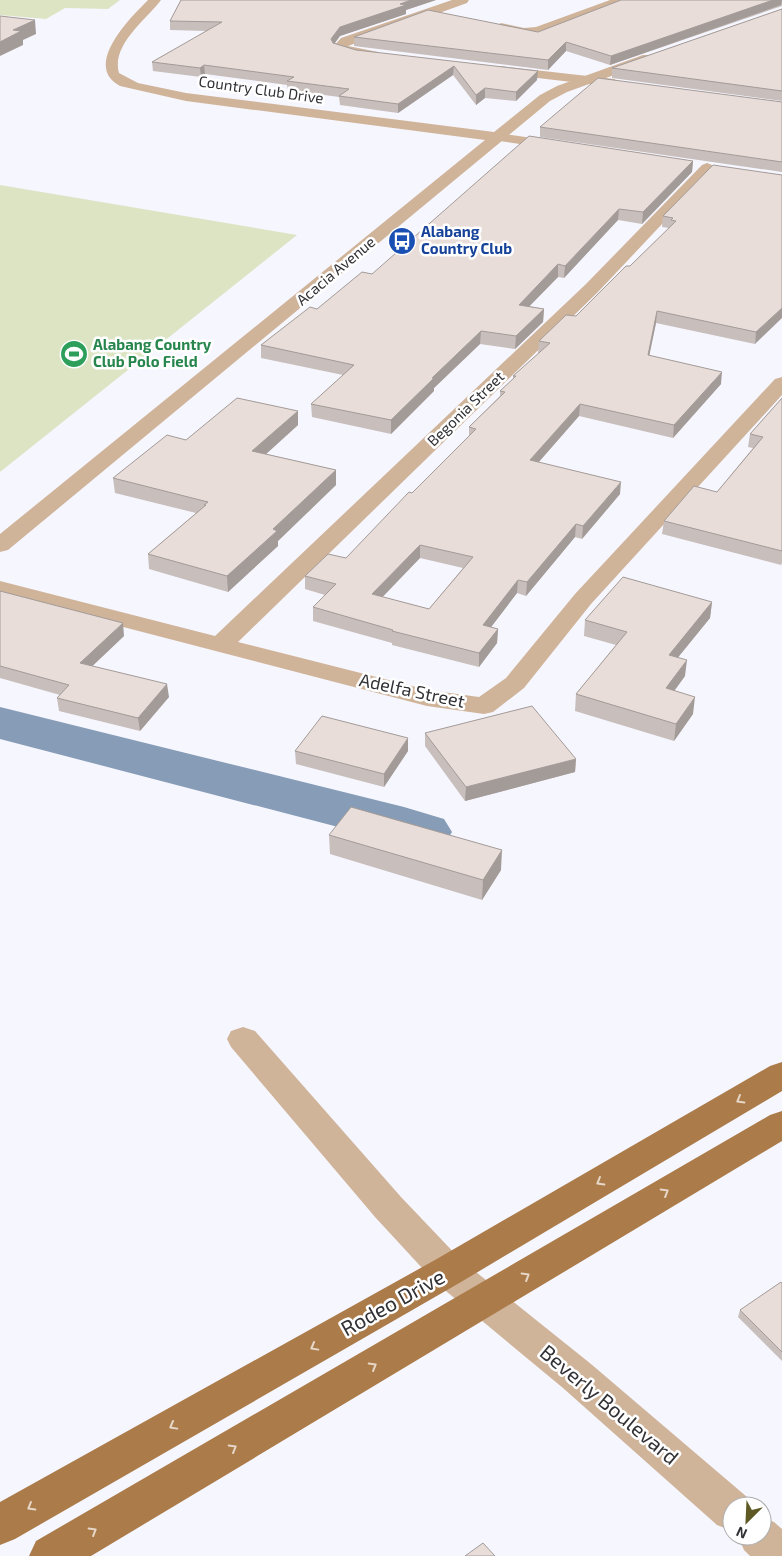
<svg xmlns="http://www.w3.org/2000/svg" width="782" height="1556" viewBox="0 0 782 1556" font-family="'Exo 2',sans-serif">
<rect width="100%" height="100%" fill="#f6f6ff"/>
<path fill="#dce4c4" d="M 0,0 L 120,0 L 108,9 L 65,8 L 46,19 L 0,15 Z
M 0,185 L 297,235 L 0,472 Z"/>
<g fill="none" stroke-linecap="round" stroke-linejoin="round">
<path fill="#879cb6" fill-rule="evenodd" d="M 0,707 L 404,807 L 444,819 L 452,832 L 444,845 L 423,851 L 365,834 L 0,739 Z"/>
<path fill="#d0b49a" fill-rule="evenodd" d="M 452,0 L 469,0 L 467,3 L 348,46 L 378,52 L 379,55 L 378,58 L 356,57 L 334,50 L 333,47 L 341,38 Z
M 610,0 L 627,0 L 625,3 L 538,35 L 524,36 L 497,30 L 495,27 L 501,23 L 524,28 L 536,27 Z
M 500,66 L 614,79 L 621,83 L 614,87 L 495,73 L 493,70 L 495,67 Z
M 498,133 L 560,142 L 565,143 L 567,146 L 565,149 L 560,150 L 493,140 L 491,137 L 493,134 Z
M 707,163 L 712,165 L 715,168 L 712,171 L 598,292 L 238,642 L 428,690 L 479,697 L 506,678 L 575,594 L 775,379 L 782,377 L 782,395 L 591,604 L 524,688 L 493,712 L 484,714 L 427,706 L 0,595 L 0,581 L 215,636 L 586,284 L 702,165 Z
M 243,1027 L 255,1031 L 401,1197 L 461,1260 L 591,1364 L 747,1497 L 751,1506 L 732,1506 L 732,1531 L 717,1525 L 563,1388 L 435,1282 L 375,1217 L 231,1047 L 227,1039 L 231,1031 Z
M 762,1517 L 774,1522 L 782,1529 L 782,1556 L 750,1556 L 744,1550 L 738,1536 L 762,1536 Z"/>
<path fill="#d0b49a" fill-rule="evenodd" d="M 148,0 L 161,0 C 146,20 111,45 119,73 L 138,83 L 186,93 L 494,132 L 540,95 L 557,86 L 643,55 L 653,55 L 655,58 L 653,61 L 567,92 L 550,101 L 8,550 L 0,552 L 0,534 L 485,140 L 186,101 L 120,86 C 82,66 130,18 148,0 Z"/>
<path fill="#ab7b49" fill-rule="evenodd" d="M 782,1062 L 782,1091 L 461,1282 L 15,1539 L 0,1545 L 0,1502 L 435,1260 L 770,1066 Z
M 782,1111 L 782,1141 L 91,1556 L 29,1556 L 36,1541 L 770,1115 Z"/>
</g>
<path fill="#c8bebb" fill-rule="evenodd" d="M 181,0 L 436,0 L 406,10 L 406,14 L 340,36 L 335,43 L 356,50 L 537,80 L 516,101 L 485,98 L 476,105 L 453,75 L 398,113 L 340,105 L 339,97 L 288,90 L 287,85 L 205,74 L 201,77 L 153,71 L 152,62 L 207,31 L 170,30 L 170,21 Z
M 782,0 L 782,6 L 610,65 L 566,51 L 548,70 L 354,46 L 354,37 L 538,32 Z
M 782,9 L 782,101 L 612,78 L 612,68 Z
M 782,102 L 782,172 L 540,137 L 540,127 Z
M 693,161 L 692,172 L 642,224 L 618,220 L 564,278 L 558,277 L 529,306 L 544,309 L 543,322 L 515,349 L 480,344 L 434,388 L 434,391 L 391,434 L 312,417 L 311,404 L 343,375 L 261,358 L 261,345 L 372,274 Z
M 782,175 L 755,344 L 656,323 L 649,355 L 721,384 L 673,438 L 579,416 L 539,462 L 620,494 L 582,539 L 575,537 L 526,596 L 517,593 L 491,627 L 498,629 L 497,643 L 479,667 L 392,645 L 392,643 L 313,621 L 313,607 L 325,595 L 305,589 L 305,576 L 346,558 L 412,493 L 469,436 L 469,427 L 500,396 L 500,391 L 513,379 L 513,376 L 539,353 L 538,353 L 539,341 L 576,316 L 630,266 L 669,228 L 662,227 L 663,216 ZM 420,558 L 463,568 L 429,609 L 382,597 Z
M 782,398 L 782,563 L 781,565 L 662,534 L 664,521 L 717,492 L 753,448 L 748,447 L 750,434 Z
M 298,411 L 298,425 L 266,454 L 336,470 L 336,485 L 278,541 L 278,546 L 228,592 L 149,569 L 148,554 L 196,513 L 115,493 L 113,478 L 186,440 Z
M 0,591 L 124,636 L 92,666 L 169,697 L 140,731 L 59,711 L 57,698 L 60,695 L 0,678 Z
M 712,602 L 710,618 L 678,657 L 685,676 L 674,691 L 693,714 L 674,741 L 575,711 L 576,694 L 616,645 L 584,636 L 585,620 Z
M 425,733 L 576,759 L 575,772 L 465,801 L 425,746 Z
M 295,751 L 408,751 L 384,787 L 296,764 Z
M 329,835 L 501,870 L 482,900 L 330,854 Z
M 782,1284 L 782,1361 L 738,1317 L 740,1310 Z"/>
<path fill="#a39b98" d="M 411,0 L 436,0 L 406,10 L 406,14 L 340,36 L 331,48 L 331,39 L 340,27 Z
M 773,0 L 782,0 L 781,5 L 610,65 L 611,56 Z
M 35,20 L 36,34 L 23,40 L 23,45 L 0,56 L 0,42 L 13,30 Z
M 566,42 L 566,51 L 548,70 L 548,60 Z
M 204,65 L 205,74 L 201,77 L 200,68 Z
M 454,66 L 453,75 L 398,113 L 398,104 Z
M 538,71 L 537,80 L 516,101 L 516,92 Z
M 485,88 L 485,98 L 476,105 L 476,95 Z
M 693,161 L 692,172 L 642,224 L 643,212 Z
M 619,209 L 618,220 L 564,278 L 565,266 Z
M 558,264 L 558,277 L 519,317 L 519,305 Z
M 782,308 L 782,318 L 755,344 L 756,332 Z
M 544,309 L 543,322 L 515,349 L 516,336 Z
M 657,311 L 656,323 L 647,367 L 648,355 Z
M 481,331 L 480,344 L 434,388 L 434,391 L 391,434 L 391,420 L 432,378 Z
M 722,372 L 721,384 L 673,438 L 674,425 Z
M 580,404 L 579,416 L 529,473 L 530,460 Z
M 298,411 L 298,425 L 253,466 L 252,451 Z
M 336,470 L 336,485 L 278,541 L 278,546 L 228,592 L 227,576 L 273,529 Z
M 621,482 L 620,494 L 582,539 L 583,526 Z
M 576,524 L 575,537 L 526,596 L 527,582 Z
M 420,545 L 420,558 L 372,608 L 372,594 Z
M 518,580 L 517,593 L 482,639 L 483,625 Z
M 712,602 L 710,618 L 667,671 L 669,655 Z
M 123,623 L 124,636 L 82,676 L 80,663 Z
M 498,629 L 497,643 L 479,667 L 479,653 Z
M 687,660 L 685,676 L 664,705 L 666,688 Z
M 167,684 L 169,697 L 140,731 L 138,718 Z
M 695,697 L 693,714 L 674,741 L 676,724 Z
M 408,738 L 408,751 L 384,787 L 384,774 Z
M 576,759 L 575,772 L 465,801 L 466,787 Z
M 502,850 L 501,870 L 482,900 L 483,880 Z"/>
<path fill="#e9ddd9" stroke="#a39b98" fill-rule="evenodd" d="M 181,0 L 411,0 L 400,4 L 406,5 L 340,27 L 331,39 L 333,43 L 356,50 L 538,71 L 516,92 L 485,88 L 476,95 L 454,66 L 398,104 L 339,96 L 349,89 L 287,81 L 294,77 L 204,65 L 200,68 L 152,62 L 222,22 L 170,21 Z
M 621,0 L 773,0 L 611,56 L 566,42 L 548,60 L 354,37 L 428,10 L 538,32 Z
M 782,9 L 782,91 L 612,68 Z
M 0,16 L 35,20 L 13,30 L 21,31 L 0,42 Z
M 598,78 L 782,102 L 782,162 L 540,127 Z
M 529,136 L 693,161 L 643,212 L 619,209 L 565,266 L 558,264 L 519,305 L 544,309 L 516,336 L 481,331 L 432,378 L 434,378 L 391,420 L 311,404 L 354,365 L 261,345 L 310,307 L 317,309 L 362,272 L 372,274 Z
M 713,165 L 782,175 L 782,308 L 756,332 L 657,311 L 648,355 L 722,372 L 674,425 L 580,404 L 530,460 L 621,482 L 583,526 L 576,524 L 527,582 L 518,580 L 483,625 L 498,629 L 479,653 L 392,631 L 393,630 L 313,607 L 336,584 L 305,576 L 328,554 L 346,558 L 409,492 L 412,493 L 476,429 L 469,427 L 505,392 L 500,391 L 516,376 L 513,376 L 550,343 L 539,341 L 566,315 L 576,316 L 626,266 L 630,266 L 676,221 L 671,220 L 673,218 L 663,216 ZM 420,545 L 473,557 L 429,609 L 372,594 Z
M 237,398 L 298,411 L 252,451 L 336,470 L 273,529 L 277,531 L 227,576 L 148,554 L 206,505 L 204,505 L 208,502 L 113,478 L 167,435 L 186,440 Z
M 782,398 L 782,551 L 664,521 L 694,486 L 717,492 L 763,437 L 750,434 Z
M 623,577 L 712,602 L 669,655 L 687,660 L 666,688 L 695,697 L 676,724 L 576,694 L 627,632 L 585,620 Z
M 0,591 L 123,623 L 80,663 L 167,684 L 138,718 L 57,698 L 69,685 L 0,666 Z
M 532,706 L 576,759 L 466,787 L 425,733 Z
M 322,716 L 408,738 L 384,774 L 295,751 Z
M 351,807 L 502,850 L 483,880 L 329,835 Z
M 781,1282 L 782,1284 L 782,1352 L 740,1310 Z
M 483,1543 L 495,1556 L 465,1556 Z"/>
<defs><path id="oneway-chevron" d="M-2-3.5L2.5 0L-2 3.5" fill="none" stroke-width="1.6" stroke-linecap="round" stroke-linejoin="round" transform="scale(1.25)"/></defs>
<g stroke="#e6d7c8">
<use href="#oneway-chevron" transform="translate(740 1100) rotate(150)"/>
<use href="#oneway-chevron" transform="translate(600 1182) rotate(150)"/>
<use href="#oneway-chevron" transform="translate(665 1192) rotate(-31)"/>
<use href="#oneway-chevron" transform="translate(526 1276) rotate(-31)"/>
<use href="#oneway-chevron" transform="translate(314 1347) rotate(151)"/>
<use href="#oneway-chevron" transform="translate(373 1366) rotate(-30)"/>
<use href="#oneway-chevron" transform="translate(173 1426) rotate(151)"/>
<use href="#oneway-chevron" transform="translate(233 1448) rotate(-30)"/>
<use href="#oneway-chevron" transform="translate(31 1507) rotate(150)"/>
<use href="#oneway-chevron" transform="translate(93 1531) rotate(-31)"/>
</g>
<defs>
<g id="bus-disc" transform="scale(1.4375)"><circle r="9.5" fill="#1a4fb4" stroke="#fff"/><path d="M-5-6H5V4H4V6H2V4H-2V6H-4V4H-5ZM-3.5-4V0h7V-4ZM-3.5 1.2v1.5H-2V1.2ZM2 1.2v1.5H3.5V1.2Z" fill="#fff"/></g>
<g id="stadium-disc" transform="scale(1.4375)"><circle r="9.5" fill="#2e9e5b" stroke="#fff"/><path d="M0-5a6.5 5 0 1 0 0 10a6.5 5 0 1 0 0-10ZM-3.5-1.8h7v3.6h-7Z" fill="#fff"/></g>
</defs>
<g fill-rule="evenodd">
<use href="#bus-disc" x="402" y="241"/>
<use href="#stadium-disc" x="74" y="354"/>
</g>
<g text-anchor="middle" stroke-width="5" stroke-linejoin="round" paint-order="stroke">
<g font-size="15" fill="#323236" stroke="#fff">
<text transform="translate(261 90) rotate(8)" y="5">Country Club Drive</text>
<text transform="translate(336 271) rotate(-40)" y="5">Acacia Avenue</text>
<text transform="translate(466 409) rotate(-44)" y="5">Begonia Street</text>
</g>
<g font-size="15" font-weight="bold" fill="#164399" stroke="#fff" text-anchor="start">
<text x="421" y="237">Alabang<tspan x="421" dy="17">Country Club</tspan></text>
</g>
<g font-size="15" font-weight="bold" fill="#27864d" stroke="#fff" text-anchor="start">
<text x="93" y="350">Alabang Country<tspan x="93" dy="17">Club Polo Field</tspan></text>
</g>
<g font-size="18" fill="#323236" stroke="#fff">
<text transform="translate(412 691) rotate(12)" y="6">Adelfa Street</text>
</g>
<g font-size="21" fill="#323236" stroke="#fff">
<text transform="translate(393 1303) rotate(-29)" y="7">Rodeo Drive</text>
<text transform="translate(609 1405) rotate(40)" y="7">Beverly Boulevard</text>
</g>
</g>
<g transform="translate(747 1521) rotate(204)"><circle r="24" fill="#ffffff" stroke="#adadaf"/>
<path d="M0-4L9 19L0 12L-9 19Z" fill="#5e5925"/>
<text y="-8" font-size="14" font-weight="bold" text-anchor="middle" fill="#323236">N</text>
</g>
</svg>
